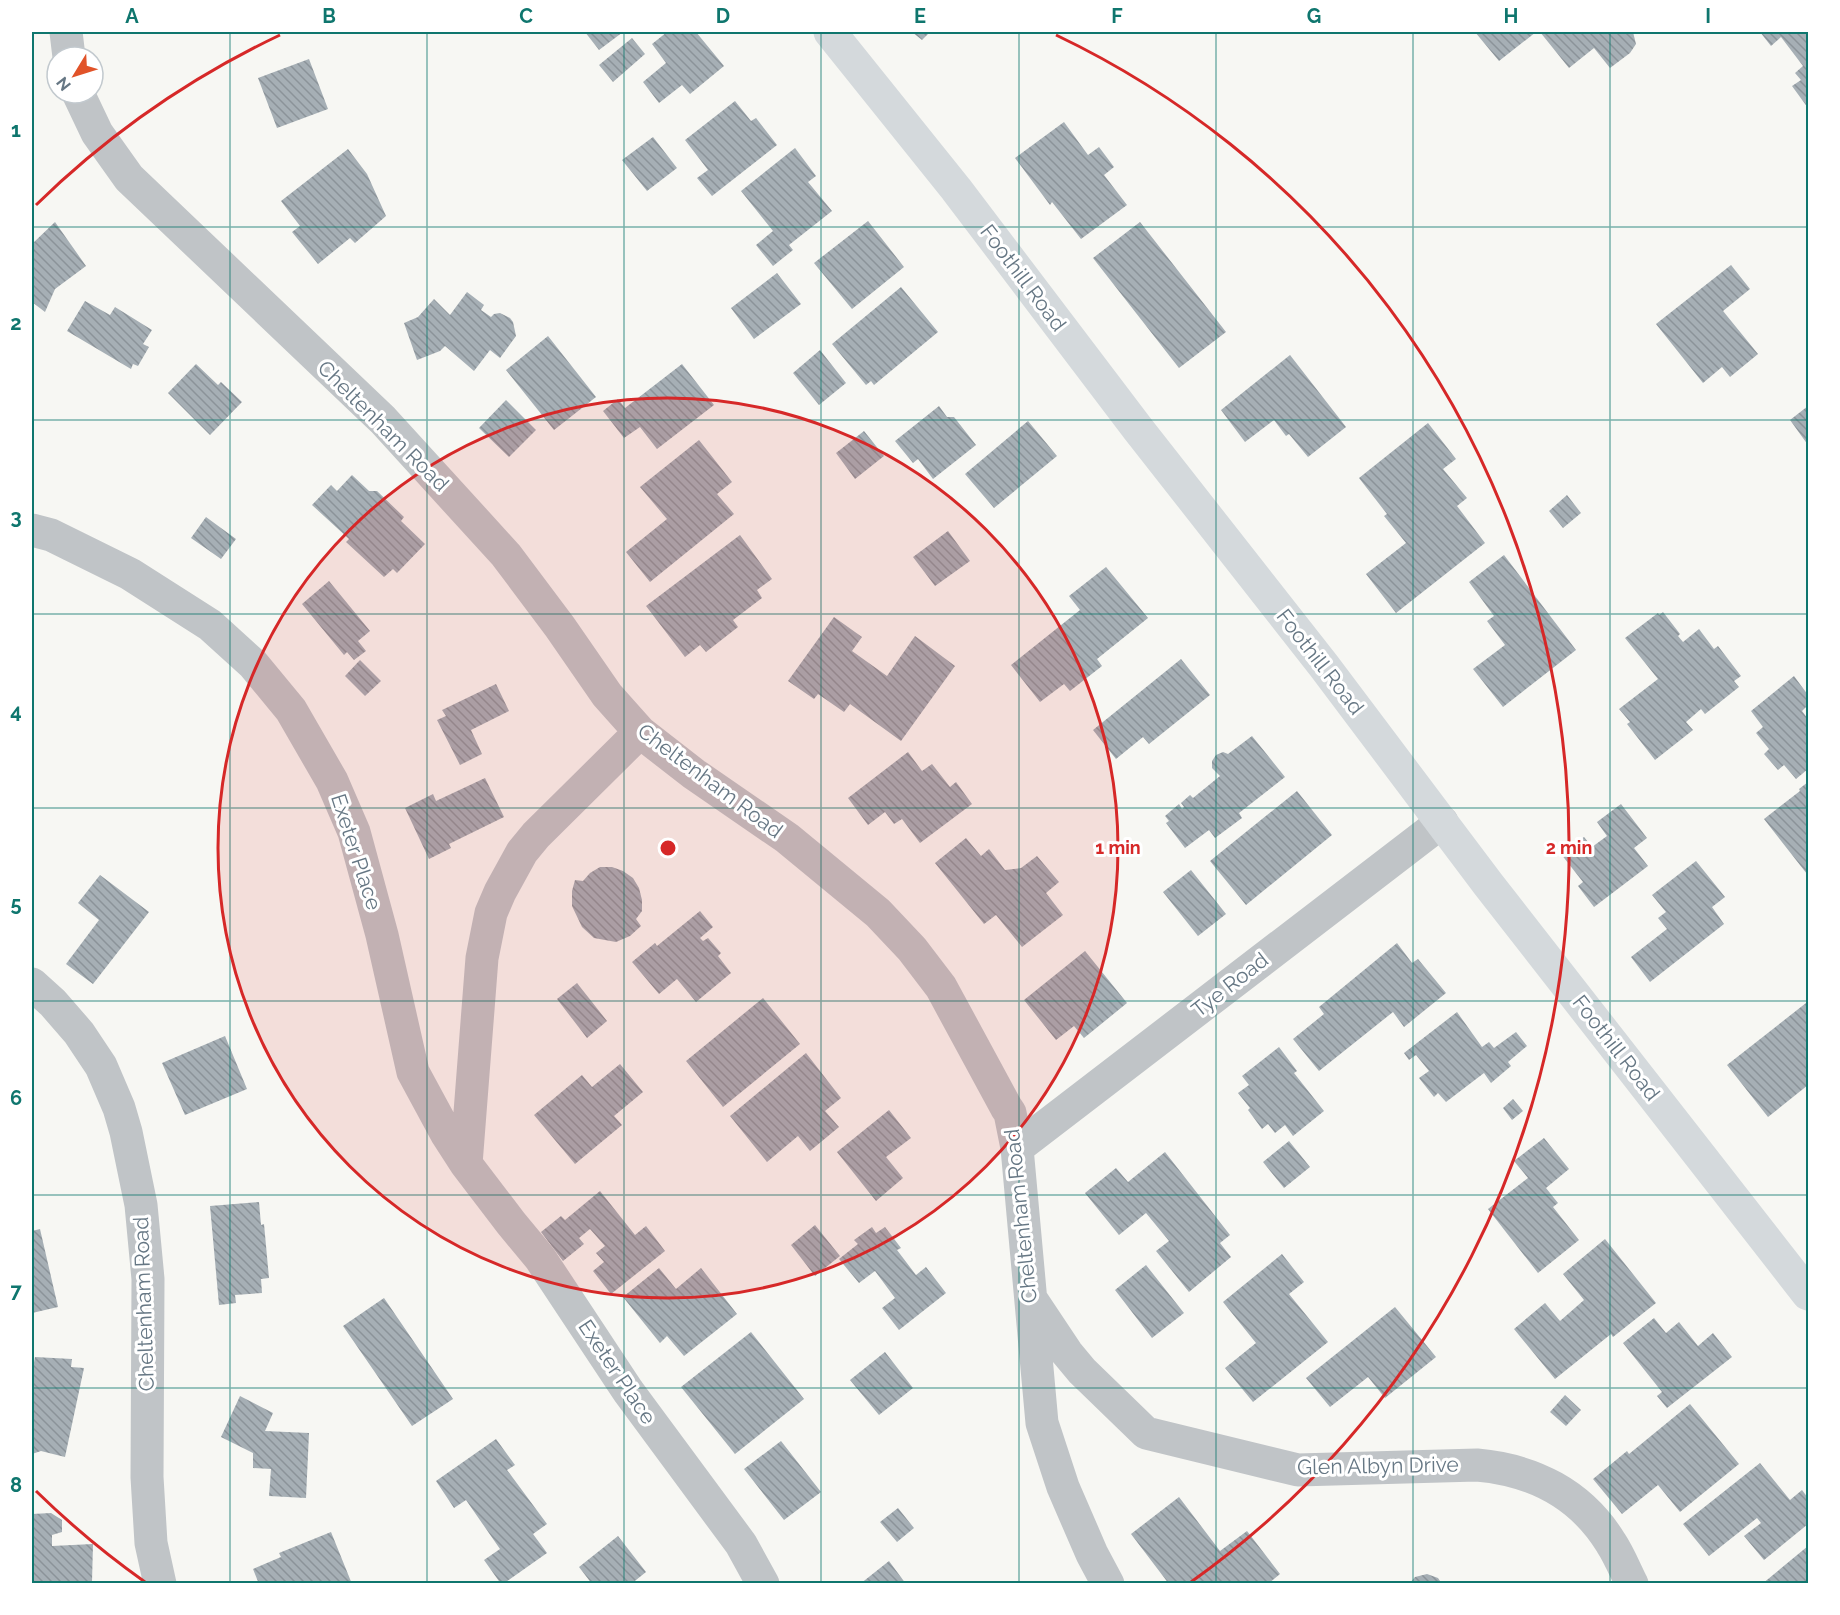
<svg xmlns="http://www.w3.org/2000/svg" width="1840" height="1615" viewBox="0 0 1840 1615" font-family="Raleway,sans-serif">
<defs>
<pattern id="building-back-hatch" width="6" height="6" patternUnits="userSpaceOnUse" patternTransform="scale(1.5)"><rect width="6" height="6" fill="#a6afb5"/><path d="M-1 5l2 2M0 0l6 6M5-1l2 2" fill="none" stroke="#8b9399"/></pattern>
</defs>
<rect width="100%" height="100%" fill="#f7f7f3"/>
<path fill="url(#building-back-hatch)" d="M 585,32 L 623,32 L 599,50 Z
M 667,32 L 696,32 L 724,66 L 690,94 L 682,85 L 659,103 L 643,82 L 666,63 L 652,44 Z
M 912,32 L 930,32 L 922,40 Z
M 1475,32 L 1536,32 L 1499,61 Z
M 1540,32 L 1633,32 L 1636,44 L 1630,53 L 1610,68 L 1594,48 L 1569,68 Z
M 1760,32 L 1808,32 L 1808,108 L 1792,86 L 1801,80 L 1795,73 L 1803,66 L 1781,37 L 1771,46 Z
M 632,38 L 645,54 L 613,82 L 599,65 Z
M 309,59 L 328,109 L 277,128 L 258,78 Z
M 735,101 L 751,121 L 756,118 L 777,145 L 712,196 L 697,178 L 708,170 L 685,140 Z
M 1064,122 L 1088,155 L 1099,147 L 1114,167 L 1104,175 L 1127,205 L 1081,239 L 1052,202 L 1050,205 L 1015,158 Z
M 653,137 L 677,168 L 647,191 L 622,160 Z
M 795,148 L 816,176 L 808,182 L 832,211 L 789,245 L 793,250 L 773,266 L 756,245 L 773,231 L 741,191 Z
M 348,149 L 367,174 L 386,216 L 355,243 L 350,238 L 318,264 L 292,232 L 300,226 L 281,201 Z
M 868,221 L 904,267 L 852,309 L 814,263 Z
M 55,222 L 86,266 L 55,289 L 45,312 L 32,302 L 32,244 Z
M 1140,222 L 1226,332 L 1179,368 L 1093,258 Z
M 1731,265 L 1750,289 L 1723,311 L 1758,354 L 1730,377 L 1722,367 L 1703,383 L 1656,324 Z
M 777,273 L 801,304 L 754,339 L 731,308 Z
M 901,287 L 938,332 L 874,385 L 871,381 L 866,385 L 832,344 Z
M 467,292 L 484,305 L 481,310 L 491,317 L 494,314 L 500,313 L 510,318 L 513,322 L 516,336 L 500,358 L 490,350 L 474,371 L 445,346 L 440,351 L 417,360 L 404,323 L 418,317 L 434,299 L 450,315 Z
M 85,301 L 110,315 L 115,307 L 152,330 L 143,344 L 149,347 L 138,366 L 133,364 L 131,369 L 67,331 Z
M 548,336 L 596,397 L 554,430 L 506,370 Z
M 820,350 L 846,383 L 819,405 L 793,373 Z
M 1290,355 L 1346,427 L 1308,457 L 1289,434 L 1286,436 L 1274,420 L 1245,442 L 1221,410 Z
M 196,364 L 218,385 L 221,382 L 242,402 L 210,435 L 168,393 Z
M 682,364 L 714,405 L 657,449 L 640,427 L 624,438 L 603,411 L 618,399 L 625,408 Z
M 506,400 L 536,430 L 509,457 L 479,428 Z
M 939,406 L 947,417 L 954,417 L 976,445 L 933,479 L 918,459 L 913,463 L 895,441 Z
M 1808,406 L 1808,445 L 1790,420 Z
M 1028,421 L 1057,456 L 994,508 L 965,474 Z
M 1428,423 L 1456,459 L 1443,469 L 1467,498 L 1457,506 L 1485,543 L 1396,613 L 1366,574 L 1406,543 L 1384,516 L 1387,514 L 1359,478 Z
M 864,431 L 884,456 L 855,479 L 836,453 Z
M 699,440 L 732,482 L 717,494 L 734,514 L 650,582 L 626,552 L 667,519 L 640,487 Z
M 352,475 L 369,491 L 377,491 L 404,517 L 401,521 L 425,544 L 397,573 L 393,569 L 384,577 L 346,542 L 349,539 L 312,505 L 331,485 L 337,491 Z
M 1567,495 L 1581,513 L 1563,528 L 1549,511 Z
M 206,517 L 236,539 L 221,559 L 191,538 Z
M 948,531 L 970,561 L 935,586 L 913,557 Z
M 740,535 L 772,579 L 757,590 L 762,598 L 733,620 L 738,627 L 706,652 L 700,645 L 685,657 L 646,606 Z
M 1504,555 L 1576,650 L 1503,707 L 1473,669 L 1505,645 L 1487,621 L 1494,616 L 1469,582 Z
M 1106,567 L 1148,618 L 1097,659 L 1102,666 L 1070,691 L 1064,684 L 1040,702 L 1011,665 L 1080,610 L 1069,596 Z
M 329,581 L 370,631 L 358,641 L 366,651 L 354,660 L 347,652 L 344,655 L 302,604 Z
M 1663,612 L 1680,634 L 1678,636 L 1683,642 L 1699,629 L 1714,649 L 1718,646 L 1741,676 L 1734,681 L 1739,687 L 1705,714 L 1701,709 L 1686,722 L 1693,730 L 1655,760 L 1627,724 L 1630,722 L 1619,709 L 1658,679 L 1625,638 L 1658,613 L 1659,615 Z
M 834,617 L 862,637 L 852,651 L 887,676 L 915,636 L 955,666 L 901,741 L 850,704 L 844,712 L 818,694 L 814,699 L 788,681 Z
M 1181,659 L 1210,695 L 1149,744 L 1143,737 L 1116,759 L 1093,730 Z
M 360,660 L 381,681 L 365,696 L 345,676 Z
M 1794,676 L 1808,695 L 1808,705 L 1802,711 L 1808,719 L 1808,769 L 1796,779 L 1784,765 L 1778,770 L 1764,754 L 1769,749 L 1756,733 L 1763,727 L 1751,711 Z
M 496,684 L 509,711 L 471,730 L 482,754 L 460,765 L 437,720 L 446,716 L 442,710 Z
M 1252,736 L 1285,777 L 1239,813 L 1242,818 L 1215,838 L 1209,830 L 1185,848 L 1166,823 L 1169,821 L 1165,816 L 1179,804 L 1182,809 L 1184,807 L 1181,803 L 1190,795 L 1193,798 L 1220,776 L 1212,768 L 1212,761 L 1216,755 L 1223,752 L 1228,754 Z
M 908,752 L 922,771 L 932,764 L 950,787 L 956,782 L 972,804 L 920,843 L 902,819 L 894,824 L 885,812 L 868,825 L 848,798 Z
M 485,778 L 504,817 L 449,844 L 451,848 L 429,859 L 405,808 L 433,794 L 436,801 Z
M 1808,782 L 1808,873 L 1807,874 L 1764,819 L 1800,791 L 1799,789 Z
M 1297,791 L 1332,835 L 1246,905 L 1210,861 Z
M 1621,804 L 1647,838 L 1634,848 L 1648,866 L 1594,907 L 1578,886 L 1583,882 L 1561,854 L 1584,837 L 1592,847 L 1607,836 L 1597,822 Z
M 966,838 L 981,856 L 989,849 L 1005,870 L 1021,868 L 1037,856 L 1059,882 L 1046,893 L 1063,915 L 1022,947 L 996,915 L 984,924 L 935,863 Z
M 1696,861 L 1725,897 L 1712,907 L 1724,924 L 1650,982 L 1631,957 L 1667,929 L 1658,918 L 1666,912 L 1652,895 Z
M 600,867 L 612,867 L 623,871 L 633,878 L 639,888 L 642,900 L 642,911 L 636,919 L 641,926 L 630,936 L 616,942 L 594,938 L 582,927 L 572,906 L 572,891 L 575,880 L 583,881 L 590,873 Z
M 1191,870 L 1226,914 L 1198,936 L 1163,892 Z
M 100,875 L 149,912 L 93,984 L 66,964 L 99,920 L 78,903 Z
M 700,911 L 713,927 L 700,938 L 703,941 L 708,938 L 721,953 L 718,956 L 731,973 L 696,1002 L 677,979 L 659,994 L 632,962 L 655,943 L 657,946 Z
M 1397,943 L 1412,963 L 1418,959 L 1446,993 L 1404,1027 L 1393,1012 L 1319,1071 L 1293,1039 L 1324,1014 L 1319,1007 Z
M 1085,951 L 1127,1003 L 1084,1038 L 1074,1026 L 1056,1040 L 1024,1000 Z
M 577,983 L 607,1021 L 587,1038 L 557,999 Z
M 763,998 L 800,1044 L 723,1107 L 686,1061 Z
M 1806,1003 L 1808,1006 L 1808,1085 L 1768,1117 L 1727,1065 Z
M 1457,1012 L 1482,1047 L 1489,1042 L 1494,1048 L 1516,1032 L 1527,1046 L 1508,1062 L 1511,1066 L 1491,1083 L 1484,1073 L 1446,1102 L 1438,1093 L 1434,1097 L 1419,1078 L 1429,1071 L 1416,1055 L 1409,1060 L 1404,1053 Z
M 225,1036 L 247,1089 L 185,1115 L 162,1063 Z
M 1279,1047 L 1297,1071 L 1294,1073 L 1324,1111 L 1293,1136 L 1285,1125 L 1275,1133 L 1268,1124 L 1262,1129 L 1248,1110 L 1250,1108 L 1238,1093 L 1249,1085 L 1242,1076 Z
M 806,1053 L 841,1098 L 825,1111 L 839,1127 L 810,1151 L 798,1136 L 767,1162 L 730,1116 Z
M 620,1064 L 643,1092 L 614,1116 L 622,1125 L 575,1164 L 534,1115 L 582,1075 L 592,1087 Z
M 1513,1099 L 1523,1111 L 1512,1120 L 1503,1108 Z
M 889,1110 L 911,1138 L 886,1157 L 903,1178 L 876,1201 L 837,1152 Z
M 1544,1138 L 1569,1169 L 1546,1188 L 1558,1203 L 1553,1207 L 1579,1240 L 1538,1273 L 1488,1209 L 1528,1178 L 1514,1161 Z
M 1289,1141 L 1310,1167 L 1284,1188 L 1263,1162 Z
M 1165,1152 L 1230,1235 L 1220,1243 L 1231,1257 L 1189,1292 L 1156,1251 L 1169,1241 L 1146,1213 L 1119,1235 L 1085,1193 L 1116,1168 L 1128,1182 Z
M 600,1191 L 635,1235 L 646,1226 L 665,1251 L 611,1294 L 593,1271 L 604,1262 L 596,1253 L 605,1246 L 590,1229 L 579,1238 L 584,1244 L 563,1261 L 541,1232 L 561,1216 L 565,1220 Z
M 259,1202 L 261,1225 L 264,1224 L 269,1278 L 261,1279 L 262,1293 L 235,1295 L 236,1303 L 219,1305 L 210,1206 Z
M 815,1225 L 840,1256 L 815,1276 L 791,1245 Z
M 872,1227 L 876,1233 L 885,1227 L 901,1248 L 897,1250 L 916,1275 L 926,1267 L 946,1293 L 899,1330 L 882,1308 L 895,1298 L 875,1271 L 859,1283 L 839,1259 L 858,1244 L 854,1240 Z
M 40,1229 L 58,1307 L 32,1313 L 32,1231 Z
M 1605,1239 L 1656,1303 L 1613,1337 L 1611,1334 L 1555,1379 L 1514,1329 L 1545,1303 L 1560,1321 L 1584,1300 L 1563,1274 Z
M 1282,1254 L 1304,1282 L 1289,1294 L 1328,1342 L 1253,1402 L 1225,1368 L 1256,1343 L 1223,1302 Z
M 1146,1265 L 1184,1313 L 1152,1338 L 1115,1290 Z
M 659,1268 L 676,1289 L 701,1268 L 737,1314 L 684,1356 L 667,1336 L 660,1343 L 623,1297 Z
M 384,1298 L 453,1399 L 412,1426 L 343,1326 Z
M 1395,1307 L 1436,1357 L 1385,1398 L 1368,1377 L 1330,1407 L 1306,1378 Z
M 1654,1318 L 1666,1333 L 1679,1322 L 1698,1346 L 1713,1333 L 1732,1357 L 1667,1408 L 1657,1396 L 1662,1392 L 1623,1343 Z
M 751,1332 L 804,1399 L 735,1454 L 681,1387 Z
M 885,1352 L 913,1388 L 879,1415 L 850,1380 Z
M 35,1357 L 72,1359 L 71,1367 L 84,1368 L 65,1457 L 41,1451 L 32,1454 L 32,1374 Z
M 1565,1395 L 1581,1410 L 1566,1426 L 1550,1412 Z
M 240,1396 L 273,1413 L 265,1431 L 309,1433 L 306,1498 L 269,1496 L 271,1469 L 253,1468 L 253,1453 L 221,1437 Z
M 1690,1404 L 1739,1464 L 1680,1512 L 1658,1485 L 1622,1514 L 1593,1479 L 1627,1451 L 1629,1454 Z
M 496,1439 L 515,1465 L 507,1470 L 547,1524 L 533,1534 L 547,1553 L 503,1584 L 501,1584 L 484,1560 L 500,1549 L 466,1500 L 454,1508 L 436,1481 Z
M 781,1441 L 821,1492 L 784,1520 L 744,1469 Z
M 1760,1463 L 1790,1500 L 1802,1490 L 1808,1498 L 1808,1524 L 1764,1560 L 1744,1536 L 1761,1523 L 1757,1518 L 1709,1556 L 1683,1524 Z
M 1179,1497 L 1220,1551 L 1247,1531 L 1280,1574 L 1268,1584 L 1169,1584 L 1131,1534 Z
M 898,1508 L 914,1528 L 897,1542 L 880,1522 Z
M 51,1513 L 62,1520 L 62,1532 L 52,1535 L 52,1546 L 93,1544 L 92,1582 L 32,1584 L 32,1514 Z
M 331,1532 L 352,1584 L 259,1584 L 253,1569 L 281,1557 L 279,1553 Z
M 618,1536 L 646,1572 L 631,1584 L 592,1584 L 579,1567 Z
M 1808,1546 L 1808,1584 L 1762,1584 Z
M 889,1561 L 906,1584 L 860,1584 Z
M 1427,1574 L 1438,1578 L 1442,1584 L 1409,1584 L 1415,1577 Z"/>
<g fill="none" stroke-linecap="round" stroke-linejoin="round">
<path stroke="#c0c4c7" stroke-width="33" d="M 66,32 L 69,57
M 78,93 L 97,133 L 129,178 L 383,420 L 506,555 L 560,627 L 607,695 L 640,732 L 694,774 L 787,838 L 878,913 L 912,949 L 941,987 L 1006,1107 L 1010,1113 L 1017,1148 L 1042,1423 L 1063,1487 L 1092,1554 L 1108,1584
M 32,530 L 51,535 L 130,574 L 210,625 L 253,664 L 291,710 L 332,781 L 354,832 L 382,935 L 413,1072 L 446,1133 L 466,1164
M 640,732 L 536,835 L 522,852 L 500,892 L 491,913 L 482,958 L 466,1164 L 511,1223 L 540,1258 L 628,1391 L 741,1544 L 763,1584
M 32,984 L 53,1003 L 79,1033 L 101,1066 L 119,1108 L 126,1132 L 141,1205 L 148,1279 L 147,1477 L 151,1543 L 160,1584
M 1017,1148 L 1442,822
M 1033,1302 L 1067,1353 L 1082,1371 L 1146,1433 L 1298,1470 L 1477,1465 C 1533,1470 1581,1494 1611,1543 C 1619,1555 1625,1570 1632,1584"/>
<path stroke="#d4d9dc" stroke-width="33" d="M 830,32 L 956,189 L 1138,429 L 1324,666 L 1488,884 L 1808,1294"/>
</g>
<path fill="none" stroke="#0f766e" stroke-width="1.5" stroke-opacity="0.55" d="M 230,32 L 230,1584M 427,32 L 427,1584M 624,32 L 624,1584M 821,32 L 821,1584M 1019,32 L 1019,1584M 1216,32 L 1216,1584M 1413,32 L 1413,1584M 1610,32 L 1610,1584M 32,227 L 1808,227M 32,420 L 1808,420M 32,614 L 1808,614M 32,808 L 1808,808M 32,1001 L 1808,1001M 32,1195 L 1808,1195M 32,1388 L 1808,1388"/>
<circle cx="668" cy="848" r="450" fill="#d62828" fill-opacity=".12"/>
<g fill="none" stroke="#d62828" stroke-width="3">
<circle cx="668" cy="848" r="450"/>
<path d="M145 1582A901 901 0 0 1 36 1491M36 205A901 901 0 0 1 280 35M1056 35A901 901 0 0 1 1191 1582"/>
</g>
<g text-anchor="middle" stroke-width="6" stroke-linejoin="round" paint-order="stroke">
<g font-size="21" fill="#667784" stroke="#fff">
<text transform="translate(1023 278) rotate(53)" y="7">Foothill Road</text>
<text transform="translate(383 426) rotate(45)" y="7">Cheltenham Road</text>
<text transform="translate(1320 662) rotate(52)" y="7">Foothill Road</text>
<text transform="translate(710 781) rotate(37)" y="7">Cheltenham Road</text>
<text transform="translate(356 852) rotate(72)" y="7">Exeter Place</text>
<text transform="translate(1230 985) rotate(-38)" y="7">Tye Road</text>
<text transform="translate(1616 1048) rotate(52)" y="7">Foothill Road</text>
<text transform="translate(1021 1216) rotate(-96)" y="7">Cheltenham Road</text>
<text transform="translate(144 1304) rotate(-92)" y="7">Cheltenham Road</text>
<text transform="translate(617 1372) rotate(56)" y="7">Exeter Place</text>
<text transform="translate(1378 1466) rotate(-1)" y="7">Glen Albyn Drive</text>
</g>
</g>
<circle cx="668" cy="848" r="9" fill="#d62828" stroke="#fff" stroke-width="3"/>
<g font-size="18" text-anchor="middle" font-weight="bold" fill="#d62828" stroke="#fff" stroke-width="6" stroke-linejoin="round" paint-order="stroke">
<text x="1118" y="854">1 min</text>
<text x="1569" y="854">2 min</text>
</g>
<rect width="1840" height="1615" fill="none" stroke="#ffffff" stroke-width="66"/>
<g transform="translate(75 75) rotate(232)"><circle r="28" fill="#ffffff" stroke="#c2c9ce" stroke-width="1.5"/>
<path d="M0-4.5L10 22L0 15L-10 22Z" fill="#e15329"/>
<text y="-9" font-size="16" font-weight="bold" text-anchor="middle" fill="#667784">N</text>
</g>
<rect x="33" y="33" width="1774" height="1549" fill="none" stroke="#0f766e" stroke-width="2"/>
<g font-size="20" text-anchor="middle" font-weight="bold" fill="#0f766e">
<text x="132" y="23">A</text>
<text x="329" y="23">B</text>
<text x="526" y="23">C</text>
<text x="723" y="23">D</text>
<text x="920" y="23">E</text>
<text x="1117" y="23">F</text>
<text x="1314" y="23">G</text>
<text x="1511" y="23">H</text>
<text x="1708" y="23">I</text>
<text x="16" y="137">1</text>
<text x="16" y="330">2</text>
<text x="16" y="524">3</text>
<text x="16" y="718">4</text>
<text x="16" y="911">5</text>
<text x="16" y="1105">6</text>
<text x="16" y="1298">7</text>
<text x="16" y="1492">8</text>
</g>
</svg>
